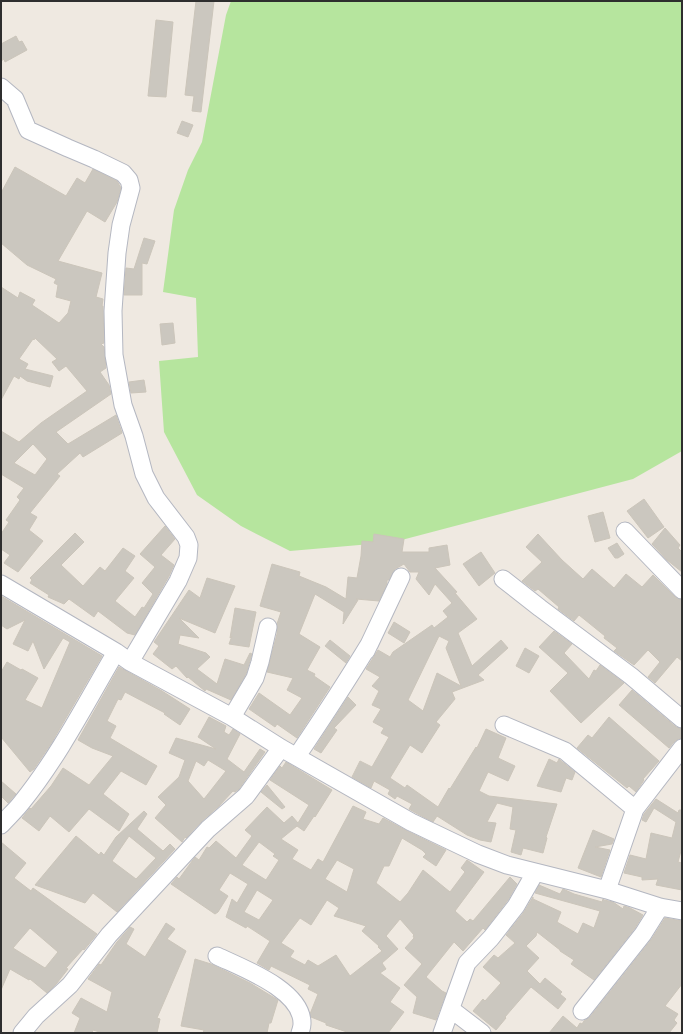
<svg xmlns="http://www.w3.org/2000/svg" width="683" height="1034" viewBox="0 0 683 1034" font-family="'Exo 2',sans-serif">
<rect width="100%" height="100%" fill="#efe9e1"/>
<path fill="#b6e59e" d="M 231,1 L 682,1 L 682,451 L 633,479 L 394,542 L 290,551 L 241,526 L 197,495 L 164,432 L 159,361 L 198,357 L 196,298 L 163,292 L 174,210 L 188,170 L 202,142 L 226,15 Z"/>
<path fill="#cbc7bf" stroke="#cbc5ba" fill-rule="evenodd" d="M 196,1 L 214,1 L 201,112 L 192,111 L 194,96 L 185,95 Z
M 156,20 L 173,22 L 166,97 L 148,96 Z
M 16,36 L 19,42 L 22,41 L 27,50 L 5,62 L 4,59 L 1,61 L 1,44 Z
M 182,121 L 193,125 L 188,137 L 177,133 Z
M 15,167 L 66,196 L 77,178 L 85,183 L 93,169 L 117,181 L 121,188 L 117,202 L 105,222 L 87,211 L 58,261 L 102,273 L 96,297 L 103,299 L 102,306 L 103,306 L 104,343 L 101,344 L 104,347 L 106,368 L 100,372 L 109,385 L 111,394 L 56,432 L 68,444 L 116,415 L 122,433 L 83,457 L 80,453 L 57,474 L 60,476 L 30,513 L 37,517 L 29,530 L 43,541 L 18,572 L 4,563 L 10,555 L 1,549 L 1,534 L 9,522 L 6,520 L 20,500 L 17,497 L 24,488 L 1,474 L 1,431 L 19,442 L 41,423 L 87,391 L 66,366 L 59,371 L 52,362 L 57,359 L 35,338 L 34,340 L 33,339 L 19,359 L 28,364 L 25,369 L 53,376 L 50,387 L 27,381 L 20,376 L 19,379 L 14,376 L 1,400 L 1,287 L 18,298 L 20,292 L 35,300 L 32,305 L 59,323 L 68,313 L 71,301 L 56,297 L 58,285 L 54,283 L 56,279 L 27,265 L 1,243 L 1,193 ZM 33,444 L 47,459 L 35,475 L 14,463 Z
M 144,238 L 155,241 L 147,264 L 142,263 L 142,295 L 124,295 L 126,268 L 134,269 Z
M 173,323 L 175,343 L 162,345 L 160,324 Z
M 144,380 L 146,392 L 131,393 L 129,382 Z
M 644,499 L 664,527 L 648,538 L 627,511 Z
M 603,512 L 610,538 L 595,542 L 588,516 Z
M 165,526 L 175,539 L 161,555 L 174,565 L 169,576 L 135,635 L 127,633 L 98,611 L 94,617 L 69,599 L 64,604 L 48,597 L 49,595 L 30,583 L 32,580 L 30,578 L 75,533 L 84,542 L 61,565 L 83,586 L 100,567 L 105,571 L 123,548 L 135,556 L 125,571 L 134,578 L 115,601 L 135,617 L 142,607 L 144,608 L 153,594 L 142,583 L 155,567 L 140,554 Z
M 665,528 L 680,545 L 678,548 L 682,552 L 682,572 L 667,560 L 652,544 Z
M 374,534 L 404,539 L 402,552 L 429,552 L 429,548 L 447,545 L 450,565 L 435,568 L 457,592 L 455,593 L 477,619 L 458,633 L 472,666 L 501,640 L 508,648 L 478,675 L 484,680 L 452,692 L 455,699 L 436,722 L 440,725 L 422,753 L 410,745 L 390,778 L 405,788 L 407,785 L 438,807 L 449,788 L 450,789 L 476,747 L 477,748 L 486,729 L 506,738 L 498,758 L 515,766 L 508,781 L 488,772 L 479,791 L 489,796 L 557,804 L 546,837 L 547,838 L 543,853 L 523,848 L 521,855 L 511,852 L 516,830 L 510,829 L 513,807 L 497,803 L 487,822 L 496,823 L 491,842 L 480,840 L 467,835 L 437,816 L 433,822 L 416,813 L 409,809 L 412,804 L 397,796 L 395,799 L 388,794 L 390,790 L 374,781 L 371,788 L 352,777 L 360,761 L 372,767 L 389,737 L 381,733 L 384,728 L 373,722 L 381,709 L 372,705 L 379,691 L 372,686 L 380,677 L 366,669 L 378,650 L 390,657 L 393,652 L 432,625 L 434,628 L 448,617 L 443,611 L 452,603 L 435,584 L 429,595 L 416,579 L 419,572 L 410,572 L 404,564 L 395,569 L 389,580 L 387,580 L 387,584 L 379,601 L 356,599 L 358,600 L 343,624 L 344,612 L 315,594 L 299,634 L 320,647 L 307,670 L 315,674 L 314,676 L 330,687 L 297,738 L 277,724 L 275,727 L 249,709 L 259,693 L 290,715 L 302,698 L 287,690 L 293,678 L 267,672 L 277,634 L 277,624 L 281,612 L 260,606 L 272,564 L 300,572 L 299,576 L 326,587 L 346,599 L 348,577 L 357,578 L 361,556 L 362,541 L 373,542 ZM 439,636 L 449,641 L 446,648 L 461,686 L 437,673 L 423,711 L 408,700 Z
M 538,534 L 562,560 L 583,579 L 592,569 L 614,588 L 626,574 L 642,587 L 653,575 L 675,597 L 682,600 L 682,661 L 677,657 L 655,683 L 648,677 L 660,662 L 648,650 L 634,665 L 614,651 L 617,648 L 604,638 L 605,636 L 579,615 L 574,621 L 558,609 L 559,607 L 538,589 L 535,591 L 522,581 L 542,562 L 526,547 Z
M 617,543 L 624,554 L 618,558 L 615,558 L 608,548 Z
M 481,552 L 495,573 L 479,586 L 463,564 Z
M 207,578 L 235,586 L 215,633 L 179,618 L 199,638 L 180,635 L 178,644 L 206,653 L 210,657 L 197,669 L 217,684 L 225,659 L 244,665 L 250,653 L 252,654 L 246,674 L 231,700 L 206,689 L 205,691 L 188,677 L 187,678 L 176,666 L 172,669 L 153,654 L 159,646 L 154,642 L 189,590 L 200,598 Z
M 1,596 L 102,656 L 52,742 L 34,769 L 30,772 L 1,737 L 1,672 L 7,662 L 21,670 L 22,669 L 38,678 L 25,700 L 42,708 L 70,642 L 63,638 L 44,669 L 33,641 L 28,651 L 13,644 L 25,620 L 7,629 L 1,625 Z
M 235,608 L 256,612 L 249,647 L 229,644 L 232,636 L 230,638 Z
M 394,622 L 410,632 L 404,643 L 388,633 Z
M 554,631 L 572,644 L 564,653 L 589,679 L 594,670 L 596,671 L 600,665 L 624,683 L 581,723 L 550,691 L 568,673 L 539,647 Z
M 330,640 L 350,656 L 346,663 L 325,646 Z
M 525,648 L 539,656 L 529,673 L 516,666 Z
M 119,667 L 162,691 L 190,709 L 180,725 L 164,714 L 165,713 L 125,692 L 121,700 L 118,699 L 107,721 L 116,726 L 110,738 L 157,766 L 146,785 L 121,771 L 103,794 L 129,814 L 119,831 L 89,809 L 69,832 L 50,816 L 39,831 L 22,818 L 30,808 L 31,809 L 51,786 L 63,768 L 89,785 L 113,756 L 92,748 L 78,740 Z
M 632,690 L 676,727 L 682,729 L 682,738 L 678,739 L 674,742 L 669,748 L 619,705 Z
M 348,697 L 356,705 L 334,728 L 337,730 L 321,753 L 314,749 Z
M 209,717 L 226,726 L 224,732 L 229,735 L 233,729 L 240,734 L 227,759 L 244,772 L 260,749 L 265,752 L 239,789 L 235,792 L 233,791 L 219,806 L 201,822 L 186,838 L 185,837 L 182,842 L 155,818 L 166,805 L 158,797 L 179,777 L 185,760 L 169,753 L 176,738 L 216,749 L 198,737 ZM 208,760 L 226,771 L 204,799 L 188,781 L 196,761 L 204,766 Z
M 609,717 L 659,761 L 643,779 L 644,780 L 636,792 L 629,786 L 627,788 L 577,748 L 588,735 L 592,738 Z
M 549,759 L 557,763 L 559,759 L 560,760 L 575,772 L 572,780 L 566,778 L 561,792 L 537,786 Z
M 286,762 L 332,790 L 315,817 L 314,816 L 304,831 L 297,826 L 281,839 L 298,850 L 292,859 L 311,870 L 318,859 L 323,862 L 353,806 L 366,812 L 363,819 L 379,824 L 383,818 L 407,831 L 446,850 L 436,866 L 423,857 L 426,854 L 422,850 L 402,838 L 389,866 L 384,866 L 376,883 L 400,902 L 408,893 L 423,870 L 450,892 L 465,872 L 461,868 L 467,860 L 484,872 L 455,911 L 467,922 L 470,919 L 473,921 L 510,877 L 517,884 L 508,900 L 485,930 L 483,928 L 463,951 L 454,942 L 426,977 L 442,991 L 446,993 L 436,1020 L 413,1013 L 417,997 L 404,985 L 422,964 L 405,948 L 414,938 L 413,936 L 414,935 L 400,919 L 386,936 L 398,949 L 382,963 L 386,969 L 380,973 L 400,988 L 390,1002 L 404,1012 L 388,1033 L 350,1033 L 326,1025 L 326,1023 L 311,1017 L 310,1014 L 318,994 L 308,989 L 310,985 L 271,966 L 269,970 L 257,963 L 270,941 L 247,926 L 246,928 L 226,917 L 232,899 L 237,903 L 248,884 L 230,873 L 219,890 L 228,896 L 218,912 L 215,914 L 171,884 L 177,877 L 179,879 L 195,857 L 199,860 L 207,847 L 209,848 L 216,841 L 236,858 L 252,836 L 245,830 L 267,807 L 284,823 L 292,816 L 298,823 L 309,805 L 270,780 L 280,766 L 282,768 ZM 259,842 L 275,854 L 273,856 L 279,860 L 266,880 L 242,865 ZM 337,860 L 354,869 L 347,892 L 325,879 ZM 257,890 L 273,900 L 259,920 L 244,912 ZM 327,900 L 339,908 L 334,916 L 366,926 L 362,931 L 379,946 L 378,947 L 382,951 L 350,976 L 336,955 L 318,966 L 308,960 L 305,965 L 290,957 L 294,951 L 281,943 L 300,918 L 311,925 Z
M 1,781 L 16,794 L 8,803 L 1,796 Z
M 267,785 L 285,807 L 282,809 L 261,792 Z
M 656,799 L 678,813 L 679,810 L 682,810 L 682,847 L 678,862 L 682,863 L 682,890 L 656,885 L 658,879 L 642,880 L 642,877 L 624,873 L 630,855 L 646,859 L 651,833 L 672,838 L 676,822 L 654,808 L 646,822 L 642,820 L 644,814 Z
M 144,811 L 147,814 L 137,829 L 163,851 L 170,844 L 175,849 L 117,912 L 93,893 L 85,903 L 35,885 L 76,836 L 99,855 L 101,852 L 104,855 L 116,837 ZM 129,836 L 156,858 L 136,879 L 112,861 Z
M 593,830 L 614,839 L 612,844 L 595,847 L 610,850 L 601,877 L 578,868 Z
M 1,842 L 26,863 L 14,878 L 31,891 L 33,888 L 97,934 L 84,950 L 83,949 L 66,968 L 68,969 L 57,983 L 47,993 L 30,979 L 29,980 L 10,969 L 1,990 ZM 30,928 L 58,952 L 45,968 L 13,948 Z
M 539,885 L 560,894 L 563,889 L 574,894 L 602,902 L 603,899 L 604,900 L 613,902 L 623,909 L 624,906 L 630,908 L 643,915 L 635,928 L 594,980 L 571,964 L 574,960 L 560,951 L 560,950 L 537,932 L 536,936 L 526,946 L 539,958 L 527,971 L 540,984 L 545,978 L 562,992 L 560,994 L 566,999 L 558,1009 L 531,987 L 505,1017 L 506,1018 L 496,1030 L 473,1011 L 483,999 L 485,1001 L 501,983 L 483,967 L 494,955 L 498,958 L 515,943 L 506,935 L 524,912 L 533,897 L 533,899 L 561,912 L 557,922 L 578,934 L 583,923 L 594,928 L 600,911 L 535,893 Z
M 665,918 L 682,921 L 682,984 L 665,1006 L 678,1014 L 674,1020 L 677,1023 L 669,1033 L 549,1033 L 563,1016 L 577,1028 L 580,1023 L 582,1024 L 584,1021 L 590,1017 L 651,940 Z
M 166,923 L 175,929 L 167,939 L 186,951 L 157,1018 L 160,1019 L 157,1033 L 103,1033 L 93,1030 L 92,1033 L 74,1033 L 80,1018 L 72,1013 L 81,998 L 107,1012 L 112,992 L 88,979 L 99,964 L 101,965 L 117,942 L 130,927 L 134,929 L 126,944 L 145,957 Z
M 195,959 L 211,964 L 250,983 L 278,1000 L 271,1023 L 269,1023 L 267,1033 L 203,1033 L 204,1030 L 181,1026 Z"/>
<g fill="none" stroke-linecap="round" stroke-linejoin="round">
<g stroke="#b4b7c1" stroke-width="19">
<path id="minor" d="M 1,87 L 15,99 L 28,130 L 68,148 L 94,159 L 123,173 L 129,180 L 131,188 L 121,225 L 117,253 L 113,311 L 114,355 L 123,405 L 134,436 L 144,474 L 156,498 L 186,537 L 189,545 L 188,558 L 178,581 L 130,662
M 625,531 L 682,590
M 503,579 L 540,608 L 631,676 L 682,719
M 1,584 L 116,652 L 130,662 L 232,717 L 281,748 L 411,822 L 478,854 L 507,865 L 607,890 L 660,907 L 682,911
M 232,717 L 255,678 L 260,662 L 268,627
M 504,725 L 565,751 L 635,809
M 297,756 C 322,719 347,681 370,643 L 401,577 L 366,651
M 1,825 C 8,817 16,810 22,802 C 59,756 86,703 116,652
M 607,890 L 635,809 L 682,748
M 217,956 C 242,968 303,990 302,1024 C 302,1027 301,1030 300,1033
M 452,1010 L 482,1033
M 582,1011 L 643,934 L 660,907
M 22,1033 L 36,1016 L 70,985 L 109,935 L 208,829 L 246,796 L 281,748
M 442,1033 L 467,963 L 491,938 L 516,906 L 535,873"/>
</g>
<use href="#minor" stroke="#fff" stroke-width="17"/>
</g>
<rect width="683" height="1034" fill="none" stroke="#2e2e2e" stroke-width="4"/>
</svg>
